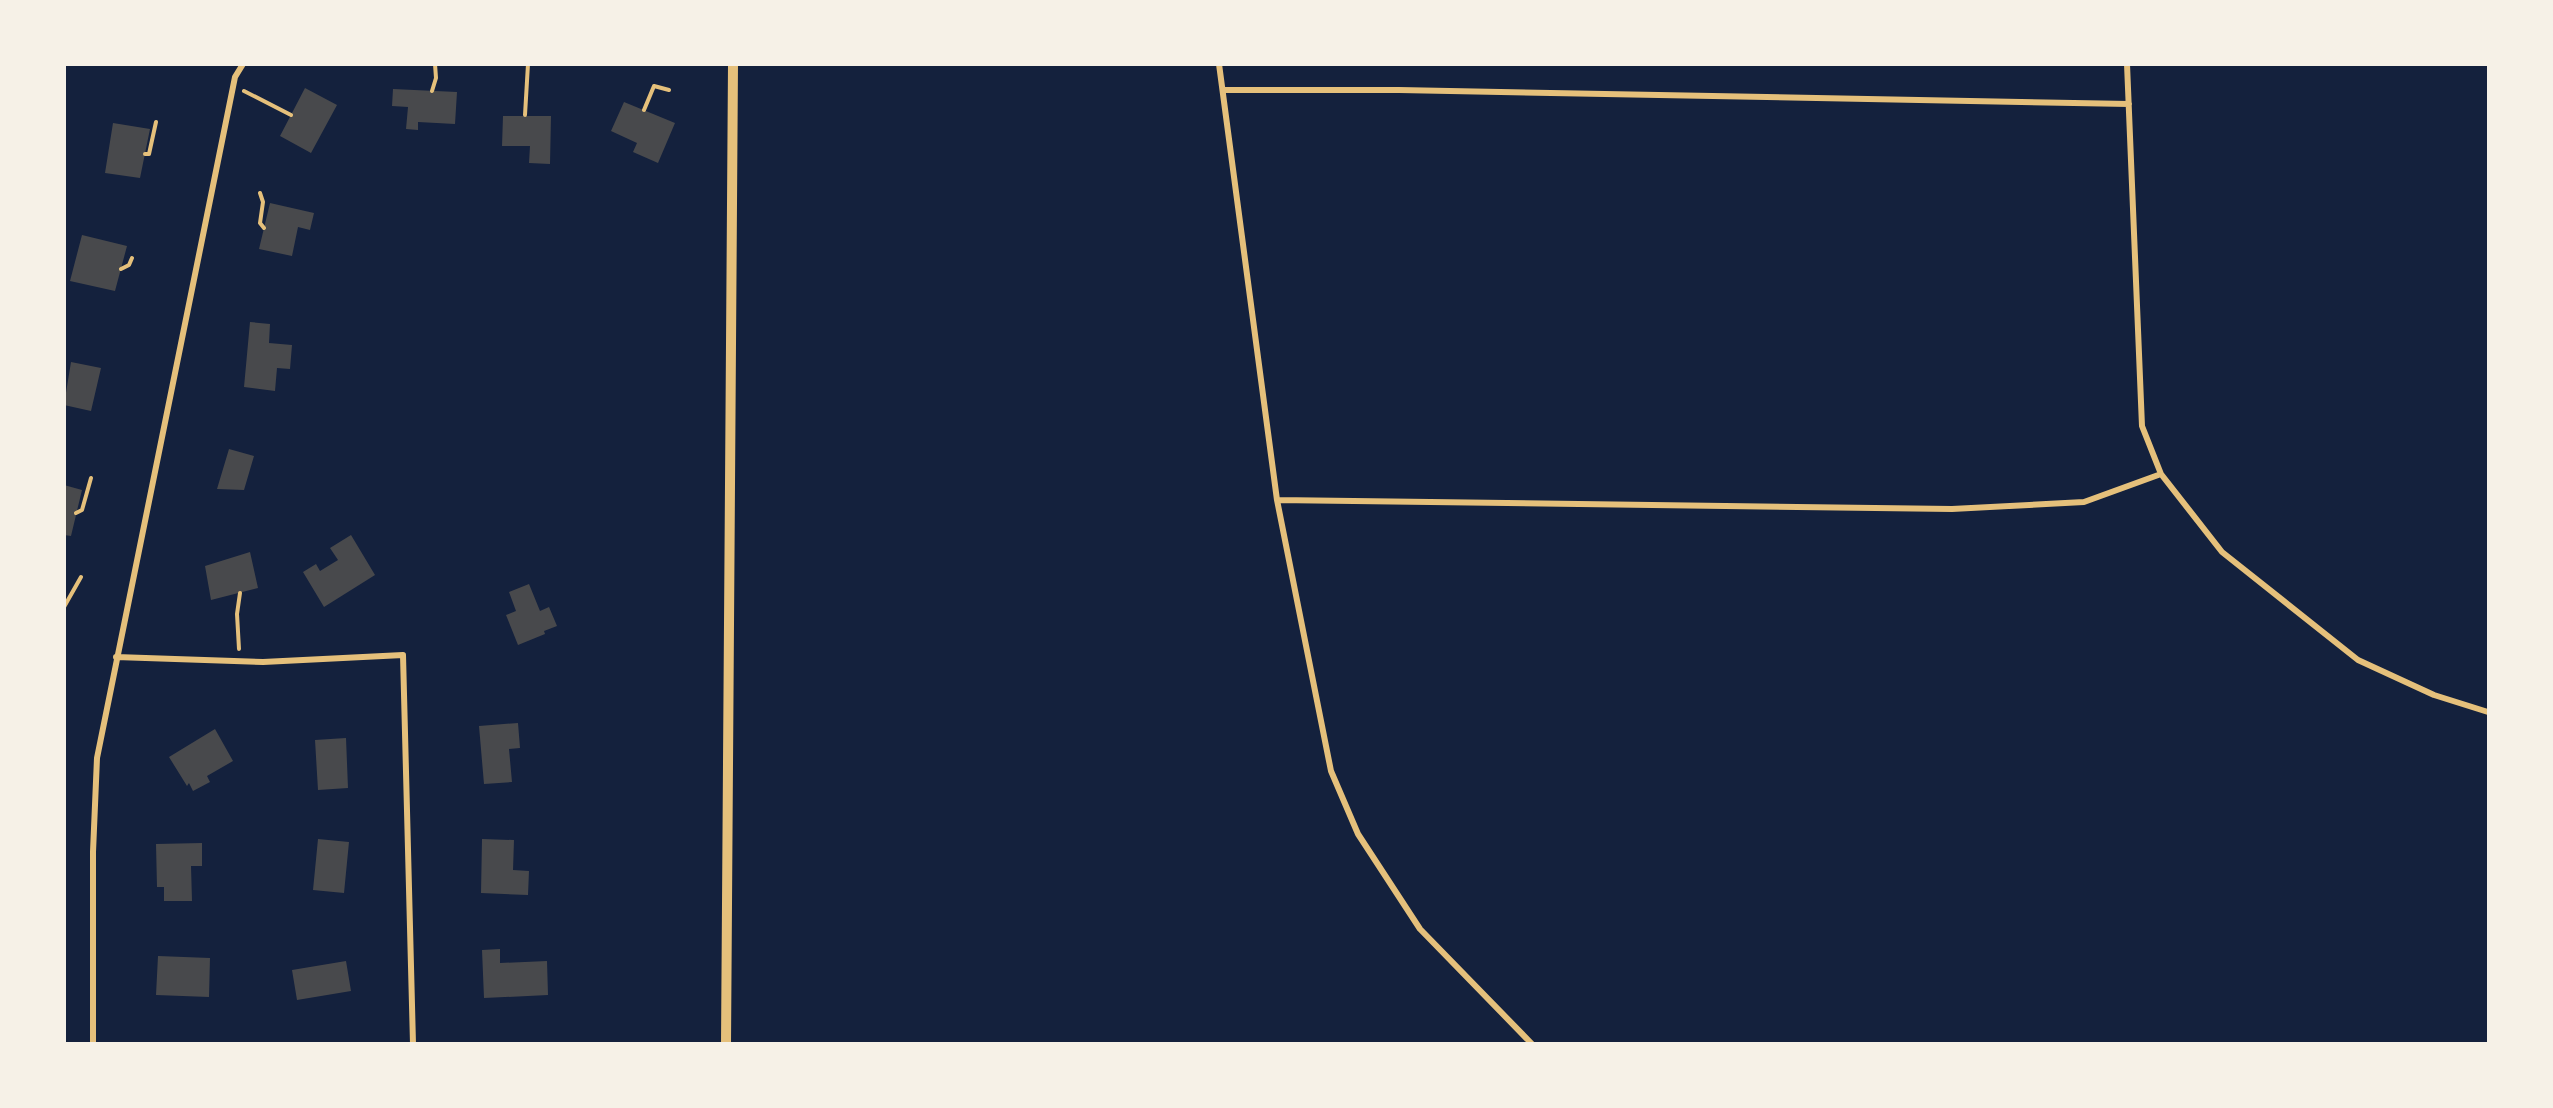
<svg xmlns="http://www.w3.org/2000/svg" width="2553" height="1108" viewBox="0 0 2553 1108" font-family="'Source Serif 4',serif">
<rect width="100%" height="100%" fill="#14213d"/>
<path fill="#48494c" d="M 305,88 L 337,105 L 311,153 L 280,136 Z
M 393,89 L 457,92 L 455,124 L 418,122 L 418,130 L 406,129 L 408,107 L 392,106 Z
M 624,102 L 675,123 L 658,163 L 633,152 L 637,143 L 611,131 Z
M 503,116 L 551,116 L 550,164 L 529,163 L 530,146 L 502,146 Z
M 113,123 L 150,129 L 140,178 L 105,173 Z
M 270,203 L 314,213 L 310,230 L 298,227 L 292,256 L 259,249 Z
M 82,235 L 127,246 L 115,291 L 70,281 Z
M 250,322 L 270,324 L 269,343 L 292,345 L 290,369 L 277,368 L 275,391 L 244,387 Z
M 71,362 L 101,368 L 91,411 L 64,405 Z
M 229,449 L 254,456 L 244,490 L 217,489 Z
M 64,485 L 82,490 L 71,536 L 64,535 Z
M 351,535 L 375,575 L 324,607 L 303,572 L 316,564 L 320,571 L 338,560 L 330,548 Z
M 250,552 L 258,588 L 211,600 L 205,566 Z
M 529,584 L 540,611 L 549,607 L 557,626 L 544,631 L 545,634 L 518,645 L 506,615 L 516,611 L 509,592 Z
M 518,723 L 520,748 L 509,749 L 512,782 L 484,784 L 479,726 Z
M 215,729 L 233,761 L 207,776 L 210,782 L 193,791 L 189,783 L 187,786 L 169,757 Z
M 346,738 L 348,788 L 318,790 L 315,740 Z
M 318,839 L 349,842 L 344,893 L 313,890 Z
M 482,839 L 514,840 L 513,870 L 529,871 L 528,895 L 481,893 Z
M 202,843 L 202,866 L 191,866 L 192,901 L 164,901 L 164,887 L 157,887 L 156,844 Z
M 500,949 L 500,963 L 547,961 L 548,995 L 484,998 L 482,950 Z
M 158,956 L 210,958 L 209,997 L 156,995 Z
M 346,961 L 351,991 L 297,1000 L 292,970 Z"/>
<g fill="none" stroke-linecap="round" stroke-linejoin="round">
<path stroke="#e5c07b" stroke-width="4" d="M 244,91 L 291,115
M 432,91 L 436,78 L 435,64
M 644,110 L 654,86 L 669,90
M 525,115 L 528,64
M 145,154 L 149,154 L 156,122
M 260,193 L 263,202 L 260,223 L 264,228
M 121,269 L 129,265 L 132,258
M 76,513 L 82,510 L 91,478
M 64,607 L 81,577
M 239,649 L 237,614 L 240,593"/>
<path stroke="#e5c07b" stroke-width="6" d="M 1219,64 L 1277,500 L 1331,771 L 1358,834 L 1420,929 L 1532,1044
M 2127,64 L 2142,426 L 2161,474 L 2222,552 L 2358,660 L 2434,695 L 2488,712
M 1223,90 L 1399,90 L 2129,104
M 1277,500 L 1952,509 L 2084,502 L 2161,474
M 116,657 L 263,662 L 403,655 L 413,1044
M 93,1044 L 93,852 L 97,758 L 233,87 L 235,77 L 243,64"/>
<path stroke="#e5c07b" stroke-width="10" d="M 726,1044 L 733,64"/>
</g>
<rect width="2553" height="1108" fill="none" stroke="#f6f1e7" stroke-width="132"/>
</svg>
